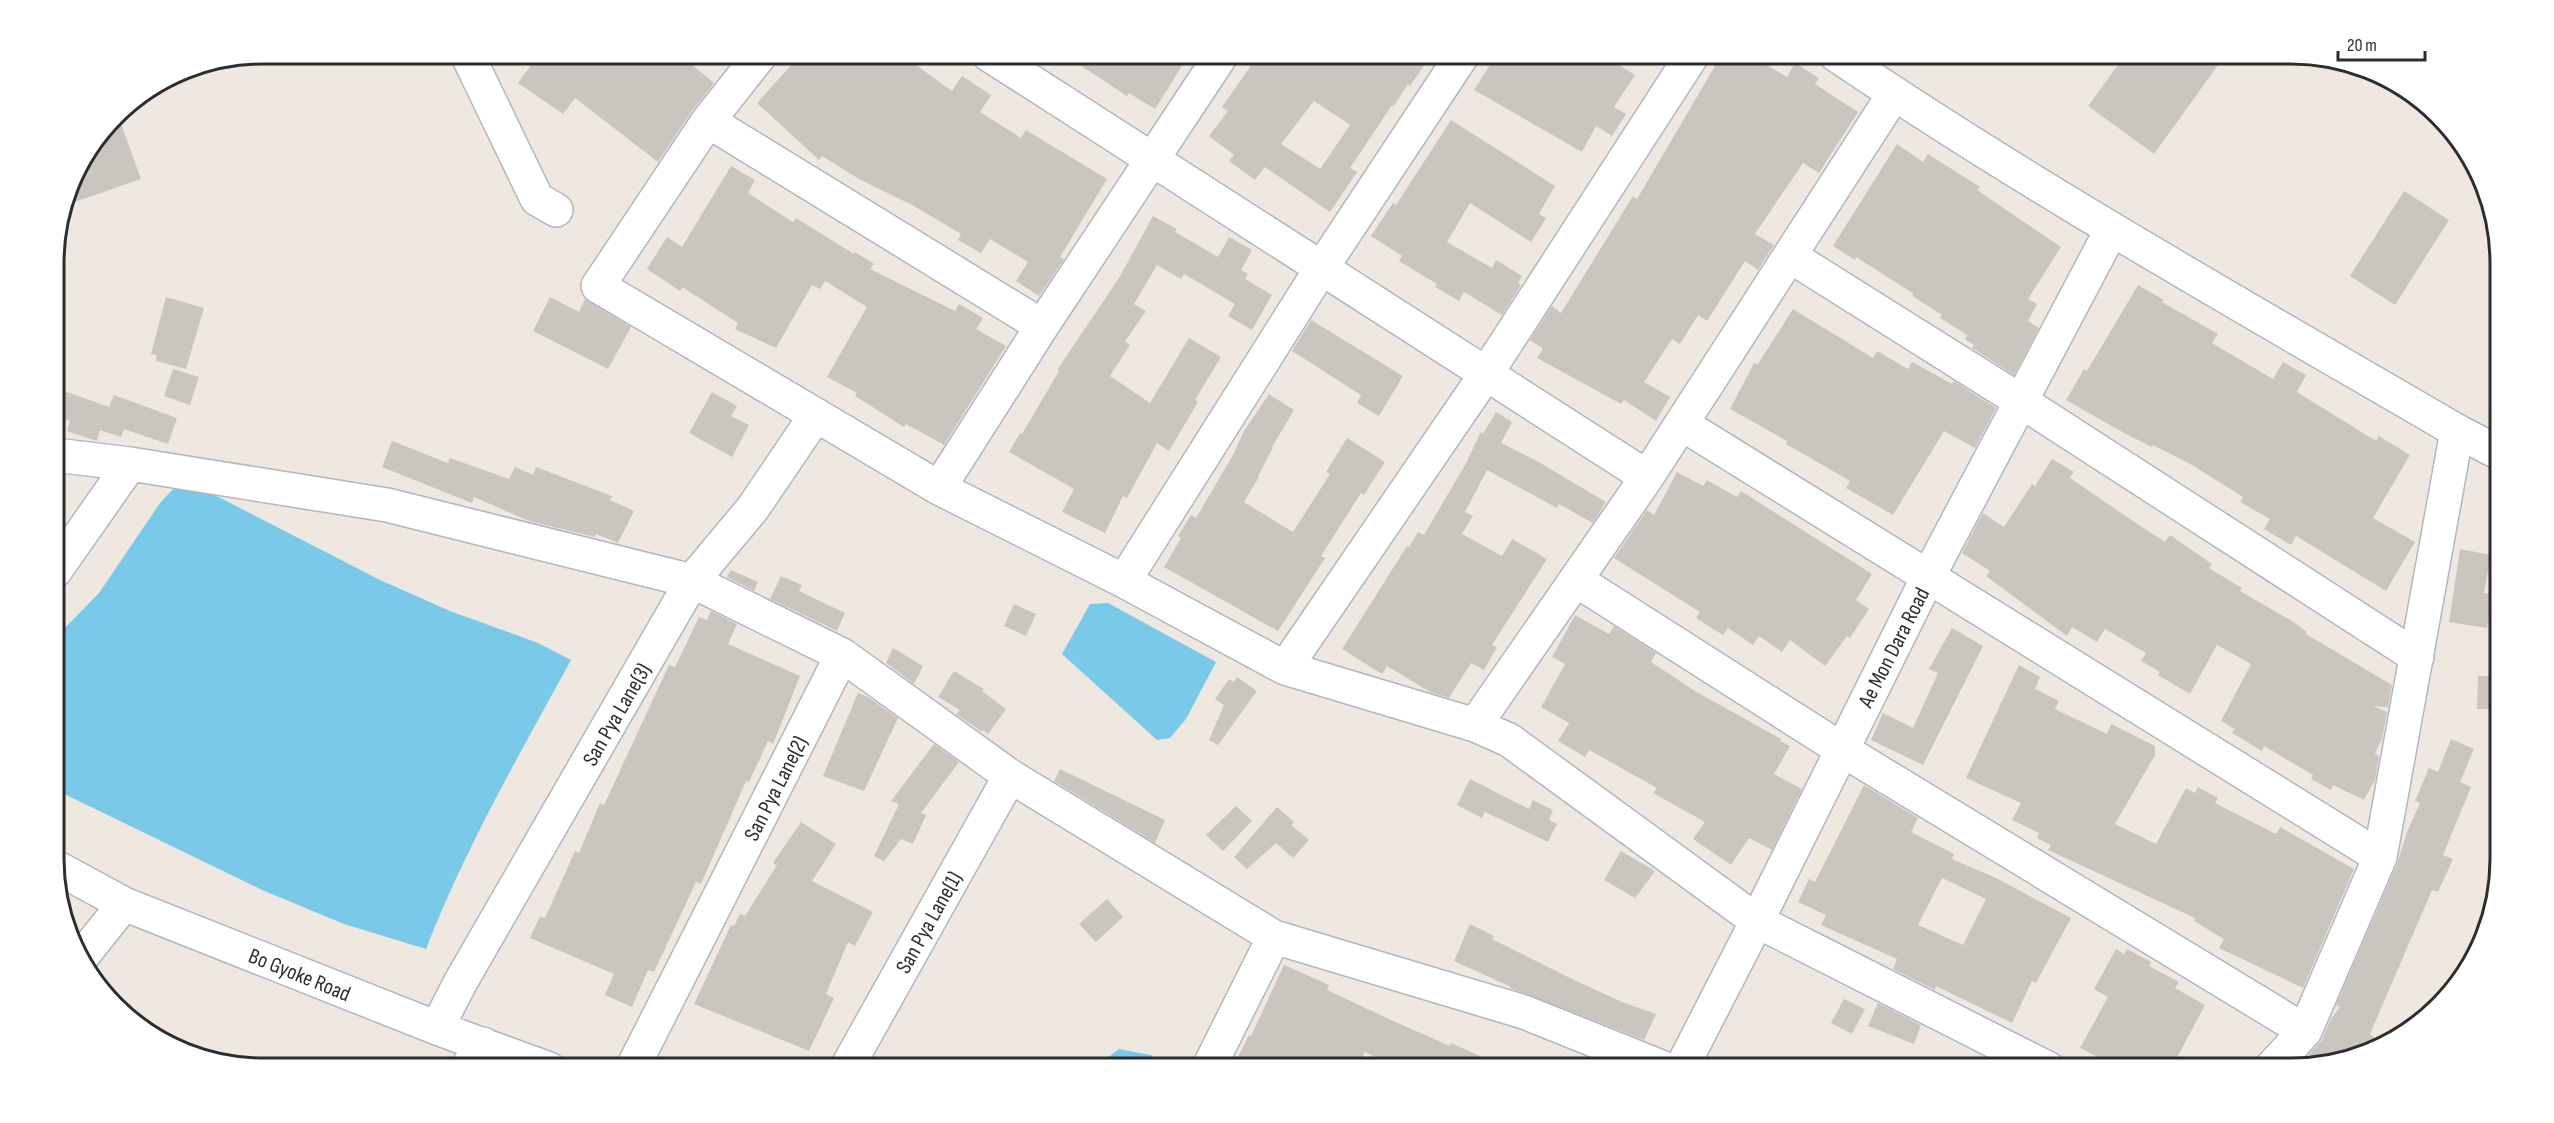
<svg xmlns="http://www.w3.org/2000/svg" width="2554" height="1123" viewBox="0 0 2554 1123" font-family="'Sofia Sans Condensed',sans-serif">
<rect width="100%" height="100%" fill="#eee8e1"/>
<path fill="#7ac9e9" d="M 176,486 L 199,487 L 380,580 L 450,611 L 538,643 L 571,660 C 519,755 465,849 426,949 L 344,924 L 262,890 L 56,790 L 55,638 L 99,593 L 160,503 Z
M 1108,603 L 1216,662 L 1186,719 L 1170,738 L 1157,740 L 1062,654 L 1090,604 Z
M 1119,1049 L 1151,1055 L 1165,1069 L 1092,1069 Z"/>
<path fill="#cac6bf" fill-rule="evenodd" d="M 539,54 L 679,54 L 714,83 L 692,111 L 658,162 L 575,98 L 563,114 L 518,83 Z
M 801,54 L 901,54 L 952,91 L 962,76 L 991,95 L 980,112 L 1021,138 L 1026,130 L 1107,179 L 1060,257 L 1064,259 L 1039,296 L 1016,281 L 1028,262 L 990,239 L 981,253 L 958,240 L 961,234 L 914,206 L 859,179 L 822,156 L 819,160 L 757,103 Z
M 1063,54 L 1162,54 L 1182,66 L 1155,109 L 1129,93 L 1127,96 Z
M 1259,54 L 1432,54 L 1410,86 L 1408,84 L 1394,106 L 1392,105 L 1350,168 L 1357,172 L 1330,212 L 1265,167 L 1255,180 L 1229,161 L 1234,155 L 1209,136 L 1228,111 L 1222,107 ZM 1314,101 L 1350,125 L 1320,169 L 1281,144 Z
M 1497,54 L 1602,54 L 1635,75 L 1614,107 L 1626,114 L 1612,136 L 1596,126 L 1582,152 L 1474,90 Z
M 1722,54 L 1748,54 L 1787,77 L 1795,63 L 1819,78 L 1815,84 L 1858,112 L 1819,173 L 1803,163 L 1755,234 L 1774,245 L 1758,270 L 1745,261 L 1707,321 L 1698,315 L 1680,344 L 1672,339 L 1644,382 L 1670,397 L 1656,421 L 1624,400 L 1621,404 L 1537,358 L 1543,349 L 1530,340 L 1552,306 L 1561,313 L 1633,196 L 1637,199 Z
M 2126,54 L 2226,54 L 2154,154 L 2088,106 Z
M 118,115 L 141,179 L 66,205 L 75,171 Z
M 1451,120 L 1555,186 L 1539,214 L 1546,218 L 1531,242 L 1470,203 L 1447,242 L 1492,268 L 1496,260 L 1522,276 L 1518,283 L 1521,285 L 1502,315 L 1464,292 L 1459,301 L 1435,287 L 1437,284 L 1399,261 L 1402,256 L 1371,236 L 1393,203 L 1396,205 Z
M 1897,144 L 1923,162 L 1928,154 L 1947,166 L 1980,187 L 1977,190 L 2061,247 L 2028,299 L 2037,304 L 2028,321 L 2039,328 L 2014,375 L 1972,348 L 1974,345 L 1965,339 L 1967,335 L 1940,318 L 1942,315 L 1912,296 L 1914,294 L 1856,257 L 1855,260 L 1833,246 Z
M 731,166 L 755,180 L 748,193 L 793,222 L 796,218 L 854,254 L 855,252 L 874,264 L 870,269 L 955,311 L 959,304 L 983,318 L 976,329 L 1006,346 L 944,445 L 906,424 L 904,427 L 855,396 L 857,393 L 827,377 L 867,307 L 825,281 L 820,289 L 812,285 L 776,348 L 735,329 L 738,323 L 682,287 L 680,291 L 647,269 L 667,237 L 682,247 Z
M 2404,191 L 2449,220 L 2395,305 L 2350,276 Z
M 1153,216 L 1177,229 L 1175,232 L 1218,257 L 1229,237 L 1252,250 L 1241,270 L 1248,274 L 1245,279 L 1272,295 L 1252,330 L 1228,316 L 1235,304 L 1184,274 L 1181,279 L 1157,265 L 1134,304 L 1146,311 L 1125,341 L 1130,345 L 1110,376 L 1150,403 L 1189,338 L 1221,357 L 1195,400 L 1198,402 L 1169,451 L 1157,443 L 1127,498 L 1123,496 L 1105,533 L 1062,512 L 1074,489 L 1009,452 L 1020,433 L 1022,434 L 1059,371 L 1057,370 L 1119,278 Z
M 2138,285 L 2164,300 L 2162,302 L 2218,334 L 2212,343 L 2273,379 L 2283,362 L 2306,375 L 2297,392 L 2376,441 L 2379,436 L 2410,455 L 2373,518 L 2415,542 L 2386,591 L 2296,536 L 2291,545 L 2264,529 L 2270,519 L 2240,502 L 2243,497 L 2192,465 L 2153,445 L 2152,447 L 2124,433 L 2066,400 L 2084,369 L 2087,371 Z
M 166,297 L 204,308 L 186,369 L 156,361 L 157,355 L 151,354 Z
M 550,297 L 579,312 L 585,299 L 631,327 L 608,369 L 533,331 Z
M 1793,309 L 1873,358 L 1877,351 L 1908,369 L 1912,362 L 1952,384 L 1954,381 L 1996,408 L 1975,448 L 1944,431 L 1893,515 L 1846,488 L 1850,481 L 1786,444 L 1787,441 L 1730,409 L 1754,363 L 1758,364 Z
M 1311,320 L 1403,376 L 1379,416 L 1357,403 L 1361,395 L 1292,351 Z
M 173,369 L 199,377 L 190,405 L 164,396 Z
M 64,391 L 109,407 L 114,395 L 177,418 L 168,444 L 124,429 L 121,437 L 100,430 L 97,441 L 67,431 L 70,421 L 55,415 Z
M 712,392 L 737,406 L 731,416 L 749,425 L 732,457 L 689,433 Z
M 1269,394 L 1294,410 L 1272,447 L 1273,448 L 1258,476 L 1259,477 L 1244,502 L 1293,532 L 1330,474 L 1326,472 L 1347,438 L 1385,462 L 1364,495 L 1361,493 L 1321,556 L 1325,558 L 1278,631 L 1164,567 L 1181,538 L 1178,536 L 1191,515 L 1196,518 L 1233,455 L 1244,431 Z
M 1496,412 L 1512,422 L 1501,443 L 1537,461 L 1606,502 L 1593,523 L 1559,504 L 1557,508 L 1487,470 L 1465,512 L 1473,516 L 1462,534 L 1502,556 L 1512,539 L 1547,559 L 1492,645 L 1497,647 L 1484,670 L 1471,663 L 1449,698 L 1430,692 L 1387,666 L 1382,674 L 1342,649 L 1407,546 L 1409,547 L 1418,532 L 1424,535 L 1465,465 L 1481,432 L 1483,434 Z
M 392,441 L 448,463 L 450,458 L 509,479 L 515,467 L 533,475 L 536,467 L 612,496 L 610,500 L 634,511 L 618,543 L 596,534 L 595,537 L 529,521 L 474,497 L 472,503 L 382,467 Z
M 2052,459 L 2074,472 L 2070,478 L 2127,517 L 2165,542 L 2170,535 L 2212,564 L 2209,568 L 2242,588 L 2240,591 L 2292,621 L 2307,632 L 2306,634 L 2392,685 L 2388,707 L 2373,706 L 2387,712 L 2382,739 L 2375,753 L 2379,756 L 2375,780 L 2364,800 L 2333,785 L 2331,790 L 2311,779 L 2313,775 L 2264,746 L 2262,751 L 2232,733 L 2235,729 L 2221,721 L 2251,664 L 2217,645 L 2190,694 L 2158,675 L 2160,672 L 2141,661 L 2146,653 L 2105,629 L 2097,642 L 2072,627 L 2067,636 L 1986,576 L 1990,571 L 1962,553 L 1983,513 L 2004,527 L 2032,484 L 2035,486 Z
M 1677,472 L 1703,486 L 1707,480 L 1737,497 L 1741,491 L 1872,574 L 1856,600 L 1869,609 L 1850,638 L 1847,636 L 1825,666 L 1790,640 L 1782,652 L 1759,636 L 1753,645 L 1728,628 L 1723,635 L 1696,618 L 1700,612 L 1614,558 L 1647,510 L 1654,515 Z
M 2460,549 L 2491,555 L 2484,593 L 2492,594 L 2487,628 L 2449,622 Z
M 731,570 L 758,582 L 754,591 L 727,577 Z
M 781,576 L 802,585 L 799,591 L 845,613 L 837,631 L 770,599 Z
M 1014,604 L 1036,614 L 1026,636 L 1004,626 Z
M 711,611 L 737,624 L 728,644 L 800,676 L 773,744 L 768,741 L 749,782 L 746,781 L 701,884 L 696,882 L 654,972 L 648,970 L 632,1007 L 605,995 L 614,974 L 530,938 L 540,916 L 545,918 L 575,851 L 579,853 L 600,803 L 604,805 L 669,665 L 675,667 L 699,617 L 707,620 Z
M 1575,615 L 1609,634 L 1614,626 L 1656,653 L 1651,662 L 1695,691 L 1781,739 L 1780,741 L 1790,746 L 1774,774 L 1802,789 L 1772,850 L 1749,838 L 1731,865 L 1693,839 L 1705,822 L 1653,793 L 1657,788 L 1589,750 L 1585,757 L 1558,741 L 1569,723 L 1541,707 L 1565,664 L 1552,657 Z
M 1952,628 L 1983,646 L 1923,765 L 1871,740 L 1883,713 L 1913,728 L 1938,673 L 1929,669 Z
M 893,648 L 923,666 L 914,684 L 886,663 Z
M 2019,665 L 2040,677 L 2035,689 L 2059,701 L 2055,709 L 2107,734 L 2111,724 L 2155,746 L 2155,755 L 2115,824 L 2156,844 L 2186,788 L 2195,793 L 2198,787 L 2218,798 L 2215,803 L 2276,834 L 2280,827 L 2354,869 L 2303,988 L 2219,948 L 2224,939 L 2194,921 L 2195,918 L 2048,850 L 2051,845 L 2037,838 L 2039,833 L 2012,820 L 2021,803 L 1966,778 Z
M 954,671 L 984,689 L 982,691 L 1006,709 L 988,734 L 983,730 L 982,732 L 956,714 L 960,710 L 938,697 Z
M 2478,676 L 2499,676 L 2500,709 L 2477,709 Z
M 1237,677 L 1257,691 L 1218,745 L 1209,740 L 1224,705 L 1215,699 L 1229,679 L 1234,682 Z
M 858,693 L 868,697 L 898,718 L 864,791 L 823,776 Z
M 2451,739 L 2474,749 L 2460,782 L 2471,787 L 2443,855 L 2453,859 L 2438,892 L 2432,890 L 2370,1034 L 2381,1043 L 2304,1069 L 2296,1069 L 2321,1041 L 2331,1019 L 2340,1007 L 2336,1005 L 2397,864 L 2407,832 L 2420,803 L 2415,801 L 2429,768 L 2438,772 Z
M 934,744 L 959,762 L 921,813 L 926,815 L 913,844 L 901,839 L 884,861 L 874,856 L 899,804 L 891,801 Z
M 1060,769 L 1165,820 L 1155,843 L 1054,781 Z
M 1470,779 L 1529,809 L 1533,800 L 1553,810 L 1549,820 L 1557,824 L 1548,842 L 1485,812 L 1482,818 L 1457,805 Z
M 1864,785 L 1918,818 L 1911,832 L 1954,854 L 1952,859 L 1996,878 L 2071,918 L 2036,983 L 2032,981 L 2012,1023 L 1936,986 L 1935,990 L 1893,969 L 1897,959 L 1821,925 L 1826,915 L 1798,902 L 1809,879 L 1815,882 ZM 1942,878 L 1986,899 L 1963,945 L 1918,925 Z
M 1236,806 L 1252,821 L 1223,851 L 1206,835 Z
M 1277,807 L 1294,822 L 1291,825 L 1309,840 L 1293,858 L 1276,843 L 1247,869 L 1234,857 Z
M 801,822 L 836,844 L 812,881 L 873,912 L 855,946 L 848,942 L 826,994 L 834,998 L 809,1051 L 694,1004 L 731,925 L 734,926 L 740,914 L 745,916 L 777,865 L 773,863 Z
M 1621,851 L 1655,871 L 1635,898 L 1604,880 Z
M 1107,899 L 1123,917 L 1096,942 L 1079,924 Z
M 1470,924 L 1494,936 L 1492,939 L 1570,978 L 1622,1002 L 1656,1014 L 1644,1040 L 1510,988 L 1511,987 L 1454,961 Z
M 2116,949 L 2124,954 L 2127,949 L 2151,962 L 2149,966 L 2179,982 L 2175,988 L 2205,1005 L 2171,1069 L 2122,1069 L 2080,1048 L 2108,997 L 2094,989 Z
M 1284,965 L 1329,985 L 1327,990 L 1391,1020 L 1450,1046 L 1451,1043 L 1509,1069 L 1400,1069 L 1365,1052 L 1356,1069 L 1232,1069 L 1249,1035 L 1251,1036 Z
M 1844,999 L 1865,1009 L 1852,1034 L 1831,1023 Z
M 1878,1003 L 1921,1025 L 1914,1044 L 1868,1026 Z"/>
<g fill="none" stroke-linecap="round" stroke-linejoin="round">
<g stroke="#b4b6bf" stroke-width="36">
<path id="minor" d="M 467,54 L 537,199 L 556,210
M 761,54 L 708,121 L 598,286 L 939,488 L 1124,581 L 1285,668 L 1475,725 L 1509,740 L 1757,921 L 2049,1069
M 988,54 L 1647,477
M 1835,54 C 2036,190 2248,309 2457,431 L 2499,453
M 708,121 L 1042,326
M 1790,256 L 2019,400 L 2417,657
M 1682,424 L 2380,857
M 55,455 L 130,464 L 387,505 L 692,581 L 842,655 L 632,1069
M 939,488 L 1042,326 L 1222,54
M 55,571 L 130,464
M 1576,580 L 1841,749 L 2305,1031
M 1124,581 L 1321,269 L 1463,54
M 842,655 L 1010,776 L 1274,937 L 1208,1069
M 1285,668 L 1486,374 L 1693,54
M 1475,725 L 1647,477 L 1894,94
M 56,867 L 124,904 L 437,1028 L 549,1069
M 1274,937 L 1524,1012 L 1666,1069
M 84,954 L 124,904
M 437,1028 L 460,983 L 692,581 L 753,508 L 816,415
M 466,1069 L 483,1044
M 846,1069 L 1010,776
M 1681,1069 L 1757,921 L 1929,575 L 2112,229
M 2270,1069 L 2305,1031 L 2380,857 L 2457,431"/>
</g>
<use href="#minor" stroke="#fff" stroke-width="33"/>
</g>
<g text-anchor="middle" stroke-width="4.5" stroke-linejoin="round" paint-order="stroke">
<g font-size="22" fill="#2d2d2d" stroke="#fff">
<text transform="translate(1893 647) rotate(-63)" y="8">Ae Mon Dara Road</text>
<text transform="translate(616 714) rotate(-60)" y="8">San Pya Lane(3)</text>
<text transform="translate(775 788) rotate(-63)" y="8">San Pya Lane(2)</text>
<text transform="translate(928 922) rotate(-61)" y="8">San Pya Lane(1)</text>
<text transform="translate(300 974) rotate(22)" y="8">Bo Gyoke Road</text>
</g>
</g>
<path d="M0 0H2554V1123H0ZM263 64H2291A199 199 0 0 1 2490 263V859A199 199 0 0 1 2291 1058H263A199 199 0 0 1 64 859V263A199 199 0 0 1 263 64Z" fill="#fff" fill-rule="evenodd"/>
<path fill="none" stroke="#2d2d2d" stroke-width="3" d="M263 64H2291A199 199 0 0 1 2490 263V859A199 199 0 0 1 2291 1058H263A199 199 0 0 1 64 859V263A199 199 0 0 1 263 64Z"/>
<path d="M2338 51v9h87v-9" fill="none" stroke="#2d2d2d" stroke-width="3"/>
<text x="2347" y="51" font-size="18" fill="#2d2d2d" stroke="#ffffff" stroke-width="4.5" paint-order="stroke">20 m</text>
</svg>
